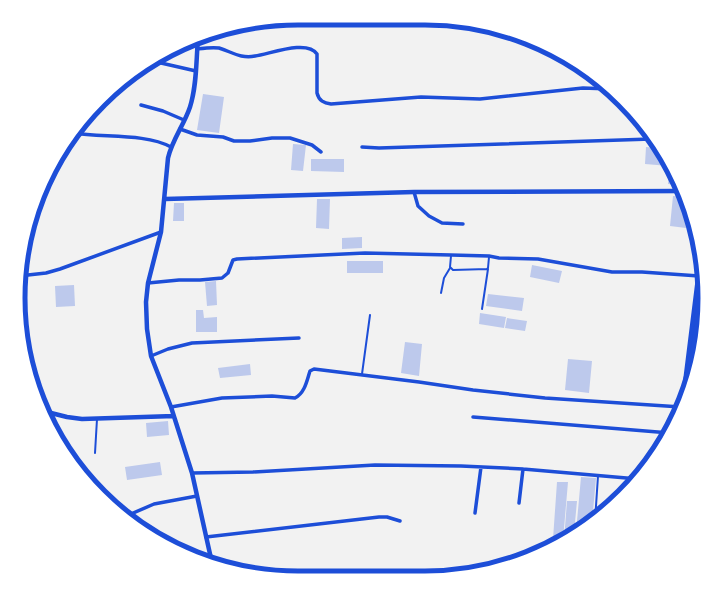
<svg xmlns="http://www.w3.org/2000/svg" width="723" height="596" viewBox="0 0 723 596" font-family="'Open Sans',sans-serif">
<rect width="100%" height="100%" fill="#f2f2f2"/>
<path fill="#bdc9ec" d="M 172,50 L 169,57 L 161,54 Z
M 203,94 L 224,97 L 219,133 L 197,130 Z
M 293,144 L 306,145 L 303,171 L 291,170 Z
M 646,147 L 657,148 L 676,174 L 680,185 L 668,184 L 669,166 L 645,164 Z
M 311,159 L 344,159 L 344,172 L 311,171 Z
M 673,196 L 685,197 L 688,206 L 686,228 L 670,226 Z
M 317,199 L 330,199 L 329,229 L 316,228 Z
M 174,203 L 184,203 L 184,221 L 173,221 Z
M 362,237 L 362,248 L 342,249 L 342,238 Z
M 347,261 L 383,261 L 383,273 L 347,273 Z
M 532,265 L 562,271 L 559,283 L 530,277 Z
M 216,281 L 217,305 L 207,306 L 205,282 Z
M 74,285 L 75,306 L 56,307 L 55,286 Z
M 488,294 L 524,298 L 522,311 L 486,306 Z
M 196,310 L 203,310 L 204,318 L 217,317 L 217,332 L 196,332 Z
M 480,313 L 506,317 L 504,328 L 479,324 Z
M 507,318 L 527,321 L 525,331 L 505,328 Z
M 405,342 L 422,344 L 419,376 L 401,373 Z
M 568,359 L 592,361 L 589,393 L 565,390 Z
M 250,364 L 251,375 L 220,378 L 218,368 Z
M 168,421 L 169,435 L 147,437 L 146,423 Z
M 160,462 L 162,475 L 127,480 L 125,467 Z
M 581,477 L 596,478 L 592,523 L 576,532 Z
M 557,482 L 568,482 L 563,540 L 553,539 Z
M 567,501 L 577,501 L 574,533 L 564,540 Z"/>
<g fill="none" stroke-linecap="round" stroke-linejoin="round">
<path stroke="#1d4ed8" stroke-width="2" d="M 451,256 L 450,267 L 453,270 L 487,269 L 488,268 L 489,257
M 441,293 L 444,278 L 450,268
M 482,309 L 488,269
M 689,370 L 694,371
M 362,374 L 370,315
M 95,453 L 97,419
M 595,521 L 598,476"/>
<path stroke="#1d4ed8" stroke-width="3.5" d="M 197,49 C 205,48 212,47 219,48 C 232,52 241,59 255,56 C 270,54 307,39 317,54 L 317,93 C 319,101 324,103 331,104 L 421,97 L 480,99 L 583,88 L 610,89
M 161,63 L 196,71
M 141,105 L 163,111 L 184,120
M 180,129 L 197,135 L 223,137 L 234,141 L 250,141 L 272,138 L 290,138 L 312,145 L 321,152
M 73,133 C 103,138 145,133 171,147
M 362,147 L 379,148 L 651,139
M 414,192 L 418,206 L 429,216 L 442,223 L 463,224
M 19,276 L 46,273 L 60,269 L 161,232
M 148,283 L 179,280 L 200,280 L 222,278 L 228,273 L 233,260 L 237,259 L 365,253 L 451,255 L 489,256 L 499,258 L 538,259 L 612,272 L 642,272 L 699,276
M 151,356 L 168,349 L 192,343 L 299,338
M 171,407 L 222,398 L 272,396 L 295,398 C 305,393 307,380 310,371 L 314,369 L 419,382 L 473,390 L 545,398 L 681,407
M 473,417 L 670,433
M 192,473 L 253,472 L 375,465 L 461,466 L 523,469 L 638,479
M 519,503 L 523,469
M 475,513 L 481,467
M 124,517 L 154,504 L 197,496
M 206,537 L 379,517 L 387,517 L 400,521"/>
<path stroke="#1d4ed8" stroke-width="4.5" d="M 198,39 C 196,61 197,85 190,107 C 184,125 172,140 168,158 L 161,232 L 148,283 L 146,302 L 147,329 L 151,356 L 171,407 L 192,473 L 212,563
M 165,199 L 414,192 L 682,191
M 43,411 L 67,417 L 82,419 L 174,416"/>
<path stroke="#1d4ed8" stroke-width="5.5" d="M 683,403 L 701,258"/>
</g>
<path d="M0 0H723V596H0ZM298 25H425A273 273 0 0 1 698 298V298A273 273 0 0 1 425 571H298A273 273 0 0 1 25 298V298A273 273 0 0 1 298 25Z" fill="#fff" fill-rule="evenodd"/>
<path fill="none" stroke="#1d4ed8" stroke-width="5" d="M298 25H425A273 273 0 0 1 698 298V298A273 273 0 0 1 425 571H298A273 273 0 0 1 25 298V298A273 273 0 0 1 298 25Z"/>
</svg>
